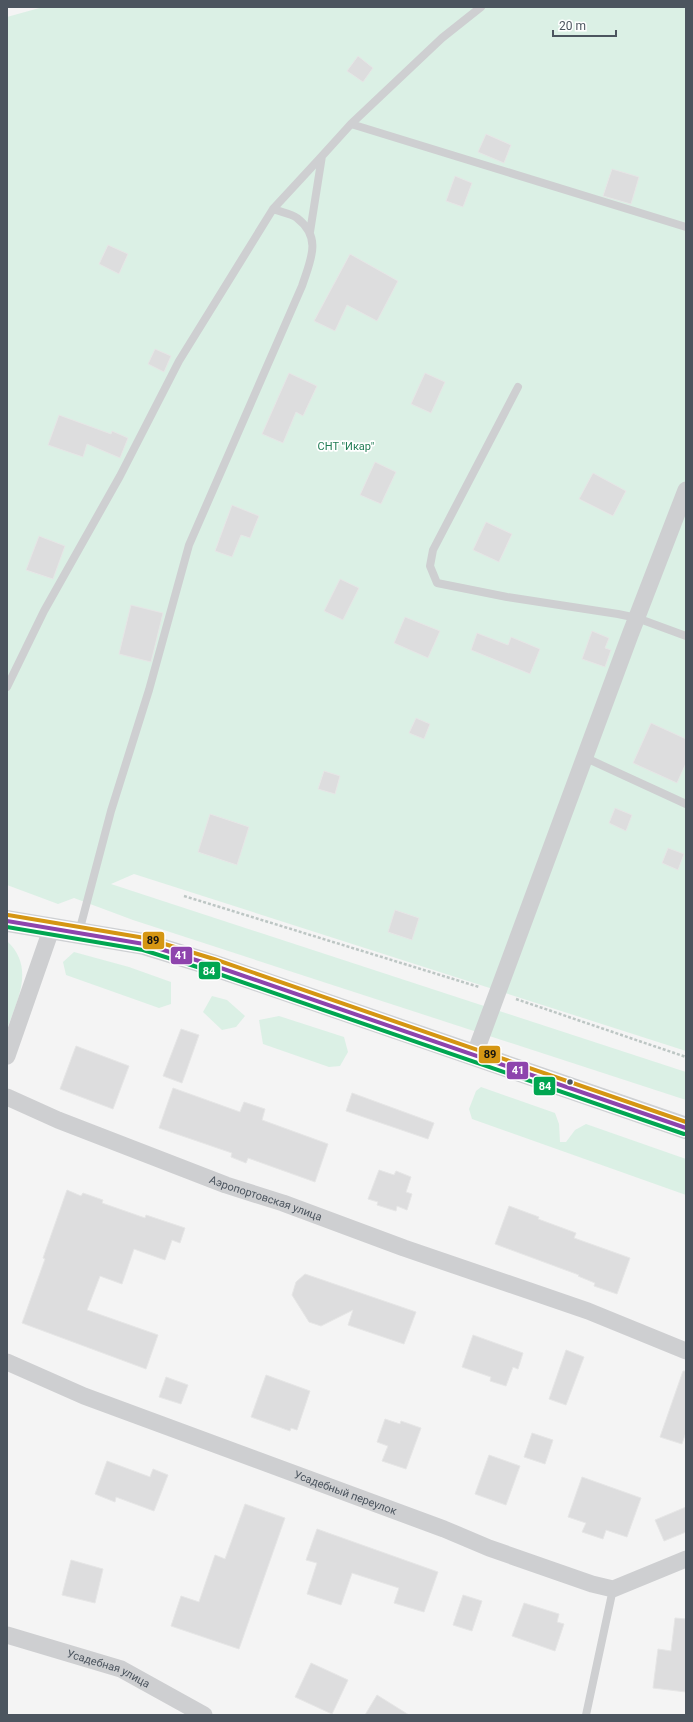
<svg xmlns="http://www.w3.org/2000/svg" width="693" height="1722" viewBox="0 0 693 1722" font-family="Roboto,sans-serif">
<rect width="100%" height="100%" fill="#f4f4f4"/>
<path fill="#dbf0e5" d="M 43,7 L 686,7 L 686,1051 L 134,874 L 111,884 L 686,1072 L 686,1100 L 133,920 L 74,898 L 58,904 L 7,885 L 7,17 Z
M 7,941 C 35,967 18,999 7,1029 Z
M 74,952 L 129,967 L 171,982 L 171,1004 L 159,1008 L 66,975 L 63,962 Z
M 212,996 L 227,1000 L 245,1016 L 236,1027 L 222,1030 L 203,1012 Z
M 279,1016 L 344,1037 L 348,1052 L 340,1066 L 329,1067 L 263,1044 L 259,1020 Z
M 481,1087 L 555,1113 L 559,1124 L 560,1142 L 566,1142 L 575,1130 L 586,1124 L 686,1159 L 686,1195 L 472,1119 L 469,1109 L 476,1091 Z"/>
<path fill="#ddddde" stroke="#e6e6e6" d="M 358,56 L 373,68 L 363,82 L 347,71 Z
M 486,134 L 511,145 L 504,163 L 478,152 Z
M 612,169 L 639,177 L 631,204 L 603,196 Z
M 455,176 L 472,183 L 463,207 L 446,201 Z
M 108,245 L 128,254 L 119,274 L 99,264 Z
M 350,254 L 398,281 L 377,321 L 347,305 L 335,331 L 314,321 Z
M 155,349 L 171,356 L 164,372 L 148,364 Z
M 289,373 L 317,386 L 303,416 L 296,412 L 283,443 L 262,434 Z
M 425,373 L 445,382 L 431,413 L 411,404 Z
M 59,415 L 111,434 L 112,431 L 128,438 L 120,458 L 87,444 L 83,457 L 48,445 Z
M 375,462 L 396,472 L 381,504 L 360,495 Z
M 593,473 L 626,491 L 613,516 L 579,499 Z
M 232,505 L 259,516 L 250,538 L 241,535 L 232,557 L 215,551 Z
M 486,522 L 512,534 L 499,562 L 473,550 Z
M 39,536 L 65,546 L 53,579 L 26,570 Z
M 340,579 L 359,588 L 343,620 L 324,611 Z
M 131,605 L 163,613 L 151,662 L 119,654 Z
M 405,617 L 440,631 L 428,658 L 394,643 Z
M 592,631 L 609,638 L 605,648 L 611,650 L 605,667 L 582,659 Z
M 477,633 L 508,645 L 511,637 L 540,649 L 530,674 L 471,650 Z
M 416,718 L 430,724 L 424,739 L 409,733 Z
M 651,723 L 686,739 L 686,763 L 677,783 L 633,763 Z
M 324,771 L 340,776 L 335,794 L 318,789 Z
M 615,808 L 632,815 L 626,831 L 609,823 Z
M 210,814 L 249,827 L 237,865 L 198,852 Z
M 668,848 L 684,854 L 678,870 L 662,863 Z
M 395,910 L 419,918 L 412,940 L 388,932 Z
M 181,1029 L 199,1035 L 182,1083 L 163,1076 Z
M 76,1046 L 129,1066 L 113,1109 L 60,1089 Z
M 173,1088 L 240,1112 L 244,1102 L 265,1109 L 262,1120 L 328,1144 L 315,1182 L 248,1158 L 246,1163 L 231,1157 L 232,1153 L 159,1128 Z
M 352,1093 L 434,1123 L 428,1139 L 346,1111 Z
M 379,1170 L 394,1175 L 396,1171 L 411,1177 L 406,1192 L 412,1194 L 407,1210 L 397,1206 L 396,1211 L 377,1205 L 378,1202 L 368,1199 Z
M 67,1190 L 81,1196 L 83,1193 L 103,1200 L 102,1203 L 145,1218 L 146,1215 L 185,1228 L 180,1243 L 172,1240 L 165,1260 L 134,1249 L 122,1284 L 100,1276 L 87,1310 L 158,1335 L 146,1369 L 22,1323 L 45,1259 L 43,1258 Z
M 509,1206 L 539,1217 L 538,1219 L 576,1233 L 574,1238 L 630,1258 L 617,1294 L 594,1286 L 595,1283 L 578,1276 L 579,1275 L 495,1244 Z
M 305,1274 L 416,1312 L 404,1344 L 348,1325 L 353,1310 L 321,1326 L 309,1322 L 292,1295 L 296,1282 Z
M 473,1335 L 523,1353 L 518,1369 L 513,1367 L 506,1386 L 490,1381 L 491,1377 L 462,1367 Z
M 566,1350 L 584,1357 L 566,1405 L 549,1399 Z
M 683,1371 L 686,1371 L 686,1432 L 682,1444 L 660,1437 Z
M 266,1375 L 310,1391 L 297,1430 L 291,1428 L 290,1431 L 251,1417 Z
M 166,1377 L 188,1385 L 181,1404 L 159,1397 Z
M 385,1419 L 400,1424 L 401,1421 L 421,1428 L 406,1469 L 382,1461 L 388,1446 L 377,1442 Z
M 532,1433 L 553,1440 L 545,1464 L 524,1457 Z
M 489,1455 L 520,1466 L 506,1505 L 475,1494 Z
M 107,1461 L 150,1477 L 153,1469 L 168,1475 L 154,1511 L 116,1497 L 115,1502 L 95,1494 Z
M 582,1477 L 641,1498 L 627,1537 L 606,1530 L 603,1539 L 582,1532 L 586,1523 L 568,1517 Z
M 245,1504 L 285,1518 L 239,1649 L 171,1626 L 181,1596 L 199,1602 L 215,1555 L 225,1559 Z
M 686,1507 L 686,1532 L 664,1541 L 655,1520 Z
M 317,1529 L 438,1572 L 424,1612 L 394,1603 L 399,1588 L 352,1573 L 341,1605 L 307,1594 L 317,1563 L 306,1560 Z
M 71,1560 L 103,1569 L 95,1603 L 62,1595 Z
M 463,1595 L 482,1601 L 472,1631 L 453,1625 Z
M 524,1603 L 559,1614 L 557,1622 L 564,1624 L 555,1651 L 512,1636 Z
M 675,1618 L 686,1619 L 686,1692 L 653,1688 L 658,1649 L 671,1651 Z
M 311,1663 L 348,1680 L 332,1714 L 295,1697 Z
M 377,1695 L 409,1715 L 365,1715 Z"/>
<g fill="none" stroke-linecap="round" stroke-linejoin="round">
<path stroke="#bdc6c4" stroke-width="2.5" stroke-dasharray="3 2" stroke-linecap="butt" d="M 184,896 L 479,987
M 516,999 L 686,1057"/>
<path stroke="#cecfd1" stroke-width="8" d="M 351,124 L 686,227
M 310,232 L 322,156 L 351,124 L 442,38 L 481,7
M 518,387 L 433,550 L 430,566 L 437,583 L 507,597 L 618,614 L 637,618 L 686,636
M 7,687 L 44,611 L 120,476 L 179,361 L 273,209 L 322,156
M 586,758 L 686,804
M 79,932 L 111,811 L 149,690 L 189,545 L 302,286 C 310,261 323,238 297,218 C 291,213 280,212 273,209
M 586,1715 L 613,1589"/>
<g stroke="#cecfd1" stroke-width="17">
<path d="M 7,1056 L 52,927"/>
<path d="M 474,1056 L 630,635 L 686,490"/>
<path id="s1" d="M 7,1097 L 58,1120 L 226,1185 L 283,1203 L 404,1248 L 588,1311 L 686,1351"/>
<path id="s2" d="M 7,1362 L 84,1396 L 444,1529 L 489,1548 L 592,1584 L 613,1589 L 686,1559"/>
<path id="s3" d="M 7,1635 L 121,1669 L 204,1715"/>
</g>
<path stroke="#ced0d3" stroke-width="22" d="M 7,921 L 144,944 L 212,965 L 686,1128"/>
<g stroke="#fff" stroke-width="7">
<path id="bus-1" d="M 7,921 L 144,944 L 212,965 L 686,1128"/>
</g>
<g stroke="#fff" stroke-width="7">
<path id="bus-2" d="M 7,927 L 143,950 L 210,971 L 684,1134"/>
</g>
<g stroke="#fff" stroke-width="7">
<path id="bus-3" d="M 8,915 L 145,938 L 214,959 L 686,1122"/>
</g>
<use href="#bus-1" stroke="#8e44ad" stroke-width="4"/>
<use href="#bus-2" stroke="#00a651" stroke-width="4"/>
<use href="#bus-3" stroke="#d59613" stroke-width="4"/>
</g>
<circle fill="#4c555f" stroke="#fff" stroke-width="1.5" cx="570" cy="1082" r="3.5"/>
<g text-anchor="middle" stroke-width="3.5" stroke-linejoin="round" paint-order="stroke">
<g font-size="11" fill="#217c54" stroke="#fff">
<text x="346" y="450">СНТ "Икар"</text>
</g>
<g font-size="11" fill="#4c555f" stroke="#fff">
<text dy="4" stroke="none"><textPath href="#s1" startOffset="278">Аэропортовская улица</textPath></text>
<text dy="4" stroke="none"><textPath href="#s2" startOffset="363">Усадебный переулок</textPath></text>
<text dy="4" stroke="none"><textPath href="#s3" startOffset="107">Усадебная улица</textPath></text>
</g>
</g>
<g stroke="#fff" stroke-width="1.5">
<rect x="142" y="931" width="23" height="19" rx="4" fill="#d59613"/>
<rect x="170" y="946" width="23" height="19" rx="4" fill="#8e44ad"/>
<rect x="198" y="961" width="23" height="19" rx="4" fill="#00a651"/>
<rect x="478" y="1045" width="23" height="19" rx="4" fill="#d59613"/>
<rect x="506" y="1061" width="23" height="19" rx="4" fill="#8e44ad"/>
<rect x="533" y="1076" width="23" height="20" rx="4" fill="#00a651"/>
</g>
<g font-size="11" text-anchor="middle" font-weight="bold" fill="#fff">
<text x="181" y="959">41</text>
<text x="209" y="975">84</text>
<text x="518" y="1074">41</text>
<text x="545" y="1090">84</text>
</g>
<g font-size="11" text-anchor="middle" font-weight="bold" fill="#111">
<text x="153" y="944">89</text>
<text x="490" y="1058">89</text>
</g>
<rect width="693" height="1722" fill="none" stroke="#4c555f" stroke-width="16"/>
<path d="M553 30v6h63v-6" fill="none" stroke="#4c555f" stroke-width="2"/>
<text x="559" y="30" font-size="12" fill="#4c555f" stroke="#ffffff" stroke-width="3" paint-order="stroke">20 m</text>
</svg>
